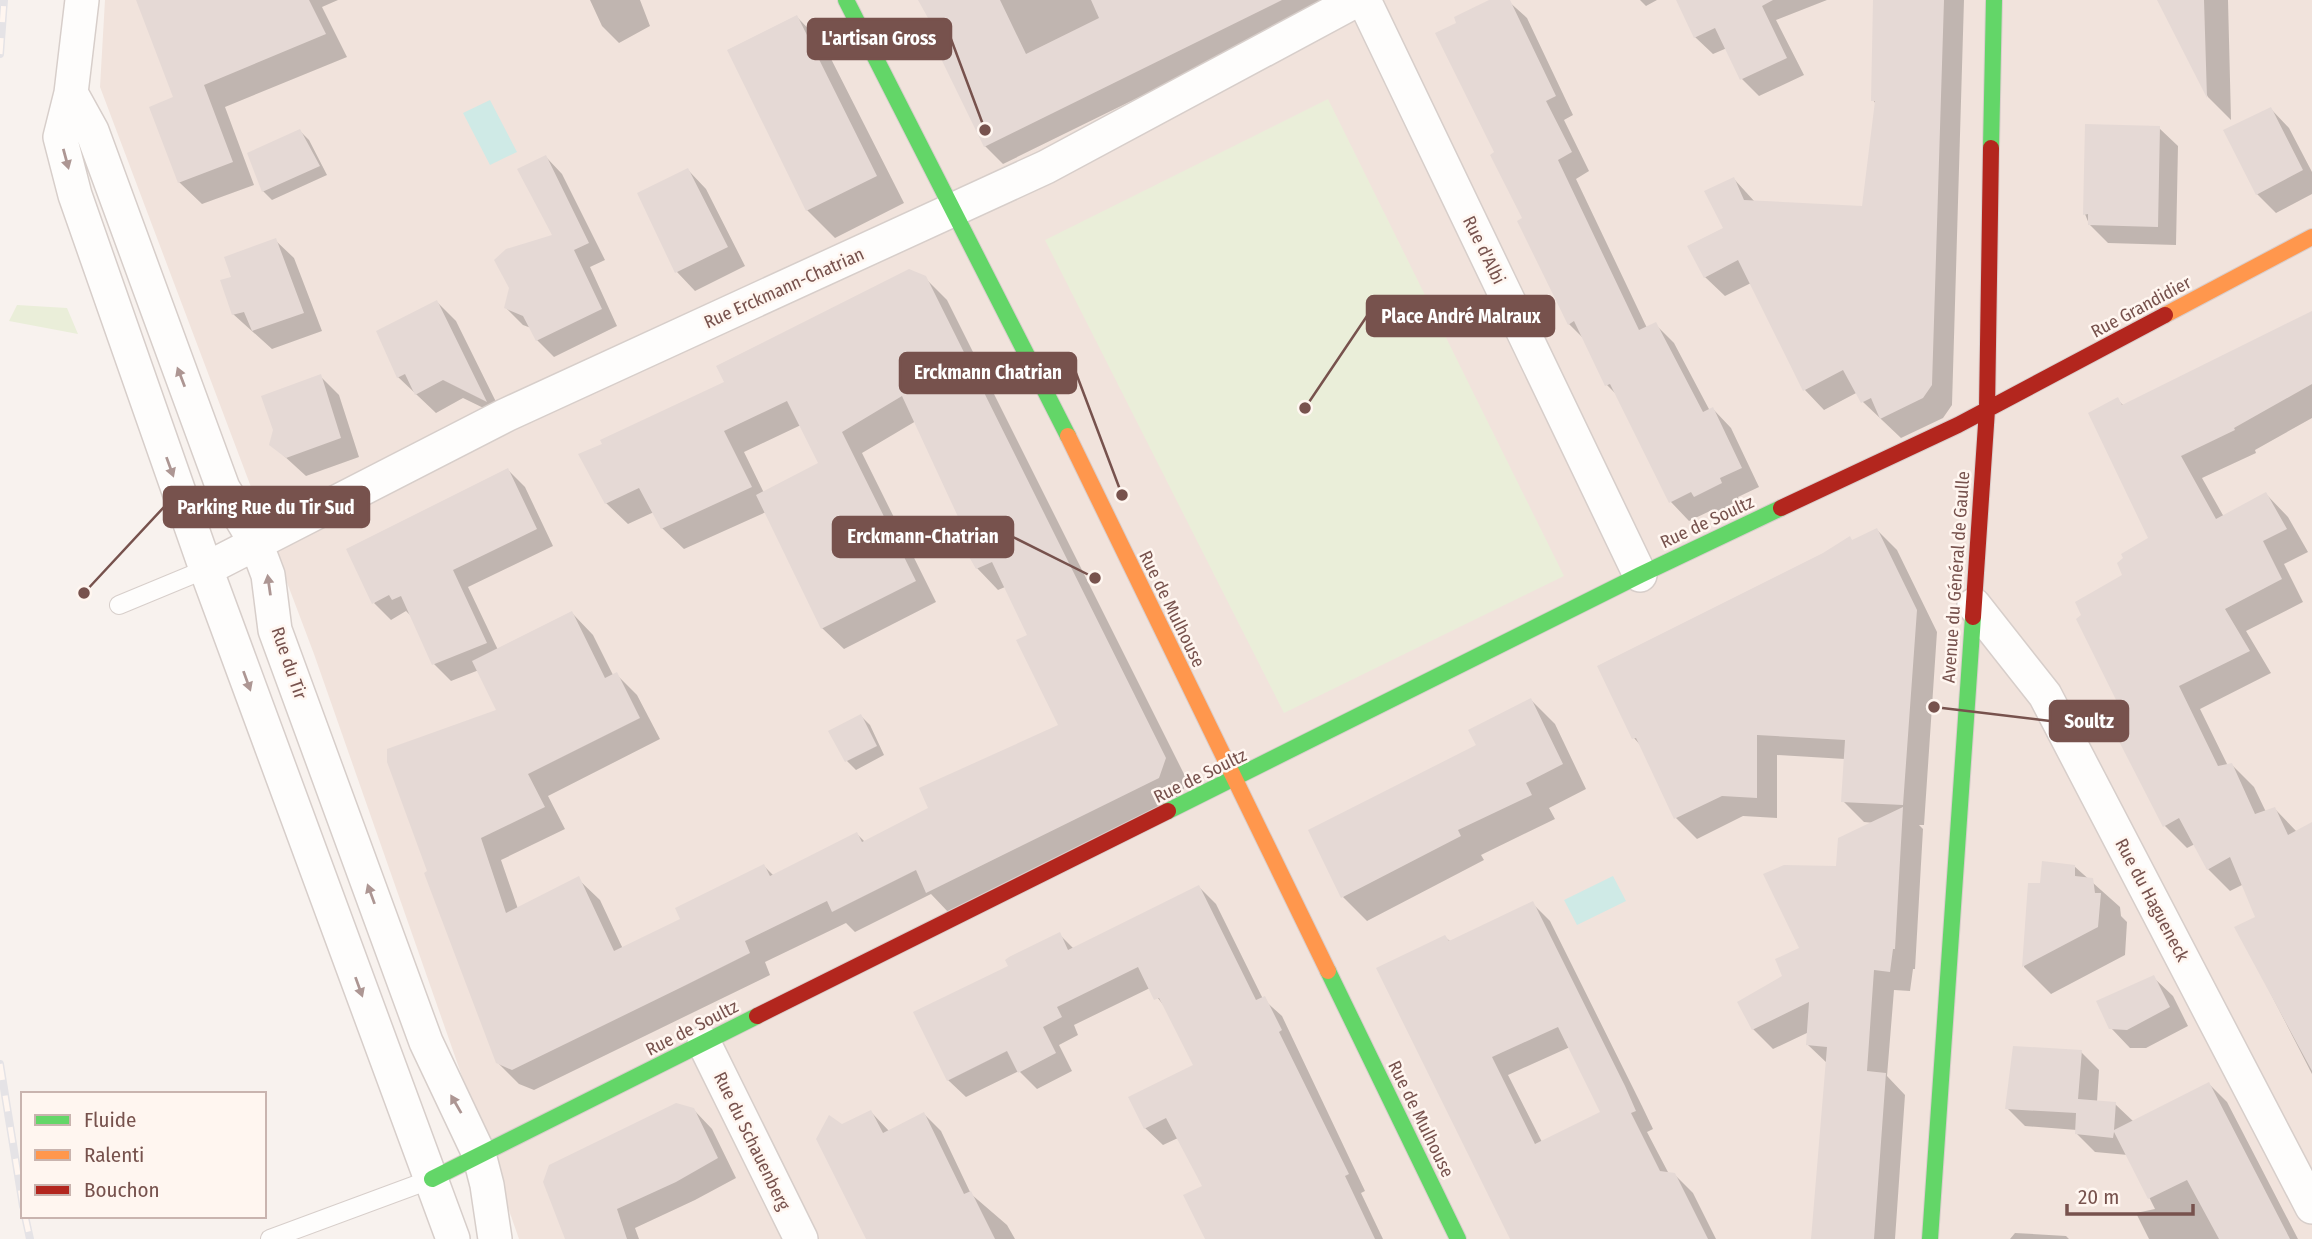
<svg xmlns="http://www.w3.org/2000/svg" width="2312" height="1239" viewBox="0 0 2312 1239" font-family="'Fira Sans Condensed',sans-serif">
<rect width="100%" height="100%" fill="#f8f2ee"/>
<path fill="#f1e3dc" d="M 105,0 L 2312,0 L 2312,1239 L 519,1239 L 314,654 L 100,87 Z"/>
<path fill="#eaeed9" d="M 1328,99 L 1564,576 L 1284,713 L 1045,240 Z
M 17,305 L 67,308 L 78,334 L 9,321 Z"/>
<path fill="#cfeae6" d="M 490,100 L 517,152 L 490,165 L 463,113 Z
M 1613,876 L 1626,901 L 1577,925 L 1564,900 Z"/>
<path fill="#0003" fill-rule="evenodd" d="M 144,0 L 338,0 L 322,7 L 347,57 L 225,107 L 254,185 L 202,204 L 179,182 L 175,98 Z
M 590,0 L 640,0 L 650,26 L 619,43 L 602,26 Z
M 921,0 L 1337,0 L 1003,164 L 985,146 Z
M 1507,0 L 1527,18 L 1573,115 L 1564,120 L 1589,171 L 1576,179 L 1647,328 L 1655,324 L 1674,343 L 1710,411 L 1713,409 L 1731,428 L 1759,487 L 1738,497 L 1740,502 L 1714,515 L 1710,511 L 1689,521 L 1671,502 L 1619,397 L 1607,385 L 1584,339 L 1569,324 L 1496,152 Z
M 1640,0 L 1657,0 L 1646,6 Z
M 1678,0 L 1827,0 L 1776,20 L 1804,75 L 1759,96 L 1742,79 L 1727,48 L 1713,54 L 1695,37 Z
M 1875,0 L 1964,0 L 1952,405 L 1943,418 L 1901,438 L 1863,402 L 1858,392 L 1824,410 L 1805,390 L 1751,283 L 1725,296 L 1705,277 L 1725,228 L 1734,179 L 1755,202 L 1864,207 L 1876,104 L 1873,100 Z
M 2159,0 L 2228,0 L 2231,120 L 2208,97 Z
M 797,17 L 824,45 L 904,203 L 835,238 L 807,210 Z
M 2271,109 L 2289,128 L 2312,172 L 2312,194 L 2276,213 L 2257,194 Z
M 2159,128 L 2178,146 L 2176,245 L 2108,243 L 2089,224 L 2085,214 Z
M 300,131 L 309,140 L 327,175 L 272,200 L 263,191 Z
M 546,157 L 562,174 L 605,260 L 590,267 L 617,326 L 554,357 L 537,340 L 531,328 L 523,325 L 506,308 L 554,236 Z
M 688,170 L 706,189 L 745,266 L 695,291 L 677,272 Z
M 275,240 L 294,258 L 322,331 L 272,349 L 233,314 L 233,278 Z
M 925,278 L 947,300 L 1187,780 L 1180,799 L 949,913 L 931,894 L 855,932 L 846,923 L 765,962 L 770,975 L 534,1090 L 519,1084 L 497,1062 L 445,916 L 498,711 L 479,670 L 451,681 L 434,664 L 411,616 L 406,611 L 391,620 L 374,603 L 508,470 L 525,487 L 553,546 L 468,587 L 498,650 L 572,613 L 593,635 L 613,675 L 616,674 L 637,695 L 660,739 L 548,796 L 565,829 L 501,860 L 518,909 L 578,879 L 600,900 L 623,949 L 683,920 L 764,866 L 774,876 L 857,834 L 865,842 L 930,808 L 1060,726 L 1030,636 L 1005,587 L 998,590 L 977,568 L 968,535 L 916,421 L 862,453 L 936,602 L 844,649 L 822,628 L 766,512 L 684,549 L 662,528 L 654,512 L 628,524 L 606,503 L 727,383 ZM 801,425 L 820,464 L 764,493 L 744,452 Z
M 437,302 L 456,321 L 504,418 L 463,398 L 436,413 L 398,377 Z
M 2312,312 L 2312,418 L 2255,450 L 2256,453 L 2202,478 L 2224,517 L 2266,494 L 2288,517 L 2308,552 L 2284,564 L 2303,602 L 2246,631 L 2271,673 L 2200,709 L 2228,766 L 2232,765 L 2254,787 L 2266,812 L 2275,809 L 2297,832 L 2312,866 L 2312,878 L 2244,884 L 2230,891 L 2208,869 L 2195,844 L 2187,848 L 2165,826 L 2108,717 L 2122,709 L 2124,576 L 2150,539 L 2117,399 L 2124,406 Z
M 320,376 L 339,395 L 359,457 L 306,476 L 271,444 Z
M 1877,530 L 1897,550 L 1937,632 L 1924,825 L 1919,825 L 1923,829 L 1915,969 L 1913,969 L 1910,991 L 1894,990 L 1887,1076 L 1905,1095 L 1895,1239 L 1813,1239 L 1828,1064 L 1808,1045 L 1809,1032 L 1773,1049 L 1753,1029 L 1801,949 L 1838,868 L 1875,823 L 1864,822 L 1843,801 L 1845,759 L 1777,755 L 1777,818 L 1743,816 L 1697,839 L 1676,818 L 1642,747 L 1634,738 L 1853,541 Z
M 1531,700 L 1555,724 L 1586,789 L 1549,808 L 1555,819 L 1481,855 L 1484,860 L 1367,921 L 1343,897 L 1478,746 Z
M 861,716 L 870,725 L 884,755 L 856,770 L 847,761 L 830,732 Z
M 2074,866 L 2120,907 L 2121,916 L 2127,922 L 2125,955 L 2051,994 L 2024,967 L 2030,885 L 2042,884 Z
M 1199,887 L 1216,904 L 1263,999 L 1282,1016 L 1365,1191 L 1361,1193 L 1383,1239 L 1207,1239 L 1204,1187 L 1178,1138 L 1163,1145 L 1145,1128 L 1195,1066 L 1168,1011 L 1150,988 L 1074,1025 L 1078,1035 L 1059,1045 L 1072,1071 L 1037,1089 L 1019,1071 L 966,1097 L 948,1080 L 1011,967 L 1059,934 L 1074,949 Z
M 1532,903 L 1550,921 L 1642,1106 L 1653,1129 L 1647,1132 L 1669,1174 L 1674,1174 L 1693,1193 L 1716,1239 L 1513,1239 L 1445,937 L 1451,942 ZM 1570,1047 L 1602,1113 L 1542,1142 L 1508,1075 Z
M 2237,928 L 2312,950 L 2312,1074 Z
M 2154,978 L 2173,996 L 2188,1026 L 2146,1048 L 2130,1048 L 2111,1028 Z
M 2081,1052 L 2099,1070 L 2097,1102 L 2115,1104 L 2134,1122 L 2209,1084 L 2227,1102 L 2298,1239 L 2149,1239 L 2136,1213 L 2155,1209 L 2128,1155 L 2095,1152 L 2077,1134 L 2077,1130 L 2025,1126 L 2007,1108 Z
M 693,1109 L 712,1129 L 736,1178 L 695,1200 L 635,1228 L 639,1239 L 566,1239 Z
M 871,1112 L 889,1131 L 924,1114 L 941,1131 L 971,1194 L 1007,1225 L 1015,1239 L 867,1239 L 842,1126 Z
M 2015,1233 L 2066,1236 L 2069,1239 L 2010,1239 Z"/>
<path fill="#e5d9d5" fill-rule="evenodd" d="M 136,0 L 309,0 L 326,34 L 204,85 L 233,162 L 178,183 L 149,107 L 173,97 Z
M 918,0 L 1000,0 L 1026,54 L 1099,18 L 1091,0 L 1282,0 L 984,147 L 927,30 L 933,27 Z
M 1489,0 L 1510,0 L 1556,96 L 1546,101 L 1572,152 L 1558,160 L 1639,330 L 1656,322 L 1703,412 L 1713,407 L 1742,468 L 1720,478 L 1722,483 L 1694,497 L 1691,492 L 1669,503 L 1610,384 L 1605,386 L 1574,321 L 1568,325 L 1517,221 L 1522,218 L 1490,155 L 1494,152 L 1435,33 L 1456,23 L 1454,17 Z
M 1676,0 L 1773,0 L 1762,6 L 1787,58 L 1740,80 L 1715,28 L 1694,38 Z
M 1873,0 L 1944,0 L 1932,385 L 1923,398 L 1880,419 L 1871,398 L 1861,403 L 1843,370 L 1803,391 L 1738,260 L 1704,278 L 1687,246 L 1723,228 L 1704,191 L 1734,177 L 1744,200 L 1862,206 L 1875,101 L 1871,101 Z
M 2157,0 L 2204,0 L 2207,98 Z
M 797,15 L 877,176 L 806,211 L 727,50 Z
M 2271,107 L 2303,170 L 2256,195 L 2223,130 Z
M 2085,124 L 2160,126 L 2158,227 L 2088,225 L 2088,214 L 2083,215 Z
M 300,129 L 320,166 L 262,192 L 247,153 Z
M 546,155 L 589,243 L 574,250 L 602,309 L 536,341 L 523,316 L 504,308 L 509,288 L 494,260 L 506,249 L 552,235 L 517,169 Z
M 688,168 L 728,247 L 675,273 L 637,193 Z
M 276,238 L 304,313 L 252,331 L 244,312 L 232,315 L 220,280 L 231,277 L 224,257 Z
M 909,269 L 926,276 L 1166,758 L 1159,778 L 926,893 L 916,870 L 832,912 L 827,901 L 745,941 L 750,953 L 684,986 L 512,1070 L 496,1063 L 424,873 L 427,871 L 387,762 L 387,749 L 496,710 L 472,661 L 572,611 L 605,678 L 617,672 L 640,718 L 528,774 L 545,807 L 481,838 L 506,913 L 579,876 L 614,951 L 680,919 L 675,908 L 764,864 L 770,876 L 857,832 L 862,842 L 928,808 L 919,788 L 1058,725 L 1016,640 L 1027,635 L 992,562 L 976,569 L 968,555 L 959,537 L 966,534 L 902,396 L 842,432 L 916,581 L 821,629 L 756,495 L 818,463 L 787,401 L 724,431 L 752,487 L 661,529 L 639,488 L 605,504 L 578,454 L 602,444 L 600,440 L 724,382 L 716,366 Z
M 437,300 L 487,402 L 443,380 L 415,395 L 405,374 L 397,378 L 376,331 Z
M 2312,311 L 2312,384 L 2234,428 L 2235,430 L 2181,456 L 2216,519 L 2266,492 L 2287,529 L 2263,541 L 2282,579 L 2225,609 L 2250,651 L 2179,686 L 2218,766 L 2232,763 L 2255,814 L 2275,807 L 2288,835 L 2312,822 L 2312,1071 L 2234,927 L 2255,917 L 2230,857 L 2207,870 L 2179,818 L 2163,827 L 2106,716 L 2120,708 L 2076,619 L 2081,615 L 2075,602 L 2122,575 L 2117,563 L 2123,558 L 2121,554 L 2148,538 L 2088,413 L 2118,397 L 2122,405 Z
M 321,374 L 341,438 L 286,458 L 269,445 L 273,430 L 261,396 Z
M 508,468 L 537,529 L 453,570 L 487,643 L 432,665 L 401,596 L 392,600 L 389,595 L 372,604 L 346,549 Z
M 1877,528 L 1917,610 L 1903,805 L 1841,802 L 1845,740 L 1757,735 L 1757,798 L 1722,796 L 1674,819 L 1636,738 L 1632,739 L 1597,666 L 1823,553 L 1850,536 L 1852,540 Z
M 1531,698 L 1563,764 L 1526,783 L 1532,795 L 1458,830 L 1461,836 L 1341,898 L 1308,830 L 1476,745 L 1468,730 Z
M 861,714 L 877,746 L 845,762 L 828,731 Z
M 1903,807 L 1895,949 L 1893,949 L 1890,972 L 1874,970 L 1867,1071 L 1886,1073 L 1874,1239 L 1811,1239 L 1827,1047 L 1806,1045 L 1809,1002 L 1752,1030 L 1737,1002 L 1782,976 L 1775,959 L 1799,948 L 1763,874 L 1784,865 L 1836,866 L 1838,838 Z
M 2042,861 L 2075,865 L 2075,876 L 2093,878 L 2095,893 L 2101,893 L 2098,927 L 2022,967 L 2028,883 L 2040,883 Z
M 1199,885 L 1256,1000 L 1265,996 L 1282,1030 L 1279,1032 L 1349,1174 L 1345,1176 L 1375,1239 L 1205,1239 L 1183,1195 L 1202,1186 L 1166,1118 L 1144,1129 L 1128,1097 L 1193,1065 L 1159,998 L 1154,1000 L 1138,967 L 1057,1007 L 1062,1017 L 1043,1027 L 1056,1053 L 1018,1073 L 1007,1051 L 947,1081 L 913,1012 L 1008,966 L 1005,960 L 1009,957 L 1060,932 L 1068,950 Z
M 1533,901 L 1625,1086 L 1636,1111 L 1631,1113 L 1660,1171 L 1675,1173 L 1708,1239 L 1510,1239 L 1376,968 L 1445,935 L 1449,941 ZM 1558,1027 L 1600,1112 L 1535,1144 L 1492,1057 Z
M 2154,975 L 2170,1007 L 2127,1030 L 2109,1029 L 2096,1001 Z
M 2013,1046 L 2082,1050 L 2078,1099 L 2116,1102 L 2114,1130 L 2209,1082 L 2290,1239 L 2219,1239 L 2187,1180 L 2148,1199 L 2114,1132 L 2113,1138 L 2075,1134 L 2076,1113 L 2005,1109 Z
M 676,1103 L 694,1108 L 718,1158 L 676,1182 L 617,1209 L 627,1239 L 565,1239 L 543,1182 L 549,1165 Z
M 871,1110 L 883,1133 L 924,1112 L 964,1194 L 971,1191 L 995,1239 L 866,1239 L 816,1139 L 829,1115 L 842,1124 Z"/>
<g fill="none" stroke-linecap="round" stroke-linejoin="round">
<g stroke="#d7ceca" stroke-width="20">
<path id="lane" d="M 119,605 L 206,569
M 270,1239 L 432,1179"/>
</g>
<g stroke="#d7ceca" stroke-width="36">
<path id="street" d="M 82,0 L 71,93 L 60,137 L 75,195 L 206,569 L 453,1239
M 1364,0 L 1640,575
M 71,93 L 92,131 L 223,488 L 256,543 L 268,575 L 275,630 L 426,1042 L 479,1154 L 487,1185 L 495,1239
M 206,569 L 506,415 L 1046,167 L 1357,0
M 1974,605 L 2045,695 L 2312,1207
M 704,1043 L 801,1239"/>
</g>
<g stroke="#d9cecc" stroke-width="18">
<path id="fast" d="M 846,0 L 1068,436
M 1991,148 L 1994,0
M 1168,811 L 1640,575 L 1781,508
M 1328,971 L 1458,1239
M 432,1179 L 757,1016
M 1930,1239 L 1973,617"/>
</g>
<g stroke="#d9cecc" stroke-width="18">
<path id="slow" d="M 2165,315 L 2312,237
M 1068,436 L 1328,971"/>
</g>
<g stroke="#d9cecc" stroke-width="18">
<path id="jam" d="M 1781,508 L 1958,425 L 2165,315
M 1973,617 L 1987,410 L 1991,148
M 757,1016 L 1168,811"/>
</g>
<use href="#lane" stroke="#fefdfc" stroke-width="18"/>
<use href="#street" stroke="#fefdfc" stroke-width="33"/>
<use href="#fast" stroke="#63d668" stroke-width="16"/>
<use href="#slow" stroke="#ff974d" stroke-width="16"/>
<use href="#jam" stroke="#b3261e" stroke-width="16"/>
<g stroke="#e5e3e6" stroke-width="8">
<path id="rail" d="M 0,54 L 4,0
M 0,1064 L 23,1206
M 25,1216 L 30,1239"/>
</g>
<use href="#rail" stroke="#fff6f0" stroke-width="5" stroke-dasharray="16" stroke-linecap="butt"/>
</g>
<defs><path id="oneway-solid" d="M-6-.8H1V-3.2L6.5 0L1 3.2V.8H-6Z" transform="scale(1.75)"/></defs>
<g fill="#ad9693">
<use href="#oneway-solid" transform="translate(66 159) rotate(75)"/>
<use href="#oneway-solid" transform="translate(181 377) rotate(-111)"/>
<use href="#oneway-solid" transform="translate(170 467) rotate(70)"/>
<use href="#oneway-solid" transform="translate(269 585) rotate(-98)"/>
<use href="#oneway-solid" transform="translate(247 681) rotate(70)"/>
<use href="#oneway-solid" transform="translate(371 894) rotate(-110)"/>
<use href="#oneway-solid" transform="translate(359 987) rotate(70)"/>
<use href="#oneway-solid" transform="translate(456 1104) rotate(-120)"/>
</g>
<g text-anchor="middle" stroke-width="5" stroke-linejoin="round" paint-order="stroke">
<g font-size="18" fill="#77524d" stroke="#fff6f0">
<text transform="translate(1484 250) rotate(64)" y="6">Rue d'Albi</text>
<text transform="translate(784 288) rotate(-24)" y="6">Rue Erckmann-Chatrian</text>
<text transform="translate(2141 307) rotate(-28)" y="6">Rue Grandidier</text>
<text transform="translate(1707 522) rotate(-25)" y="6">Rue de Soultz</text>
<text transform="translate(1956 577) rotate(-86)" y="6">Avenue du Général de Gaulle</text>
<text transform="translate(1172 609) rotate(64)" y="6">Rue de Mulhouse</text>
<text transform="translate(289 663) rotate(71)" y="6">Rue du Tir</text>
<text transform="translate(1200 776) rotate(-26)" y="6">Rue de Soultz</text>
<text transform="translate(2152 900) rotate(62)" y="6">Rue du Hagueneck</text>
<text transform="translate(692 1028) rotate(-27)" y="6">Rue de Soultz</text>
<text transform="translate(1421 1119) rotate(64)" y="6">Rue de Mulhouse</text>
<text transform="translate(752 1141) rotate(64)" y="6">Rue du Schauenberg</text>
</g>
</g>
<path fill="none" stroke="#77524d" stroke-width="2.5" d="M985 130L951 39M1305 408L1367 316M1122 495L1076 373M84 593L164 507M1095 578L1013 537M1934 707L2050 721"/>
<g fill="#77524d" stroke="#fff6f0" stroke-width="2.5">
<circle cx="985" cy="130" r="7"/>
<circle cx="1305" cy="408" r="7"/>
<circle cx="1122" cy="495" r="7"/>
<circle cx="84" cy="593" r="7"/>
<circle cx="1095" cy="578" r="7"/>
<circle cx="1934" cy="707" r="7"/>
</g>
<g fill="#77524d" stroke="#77524d" stroke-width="2.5">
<rect x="808" y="19" width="143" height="40" rx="7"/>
<rect x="1367" y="296" width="187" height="40" rx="7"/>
<rect x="900" y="353" width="176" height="40" rx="7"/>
<rect x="164" y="487" width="205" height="40" rx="7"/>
<rect x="833" y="517" width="180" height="40" rx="7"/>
<rect x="2050" y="701" width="78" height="40" rx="7"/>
</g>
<g font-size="19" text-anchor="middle" font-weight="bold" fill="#fff">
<text x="879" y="45">L'artisan Gross</text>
<text x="1461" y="323">Place André Malraux</text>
<text x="988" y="379">Erckmann Chatrian</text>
<text x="266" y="514">Parking Rue du Tir Sud</text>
<text x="923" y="543">Erckmann-Chatrian</text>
<text x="2089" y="728">Soultz</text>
</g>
<rect x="21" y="1092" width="245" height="126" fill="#fff6f0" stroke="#c9b4af" stroke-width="2"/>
<rect x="35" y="1115" width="35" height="10" fill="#63d668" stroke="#c9b4af" stroke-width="2"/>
<text x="84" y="1127" font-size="21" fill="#77524d">Fluide</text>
<rect x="35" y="1150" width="35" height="10" fill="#ff974d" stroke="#c9b4af" stroke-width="2"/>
<text x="84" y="1162" font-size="21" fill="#77524d">Ralenti</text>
<rect x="35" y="1185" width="35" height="10" fill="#b3261e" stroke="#c9b4af" stroke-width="2"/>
<text x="84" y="1197" font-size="21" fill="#77524d">Bouchon</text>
<path d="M2067 1204v10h126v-10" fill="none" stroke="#77524d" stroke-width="3.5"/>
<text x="2078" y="1204" font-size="21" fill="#77524d" stroke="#fff6f0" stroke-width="5" paint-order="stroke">20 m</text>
</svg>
